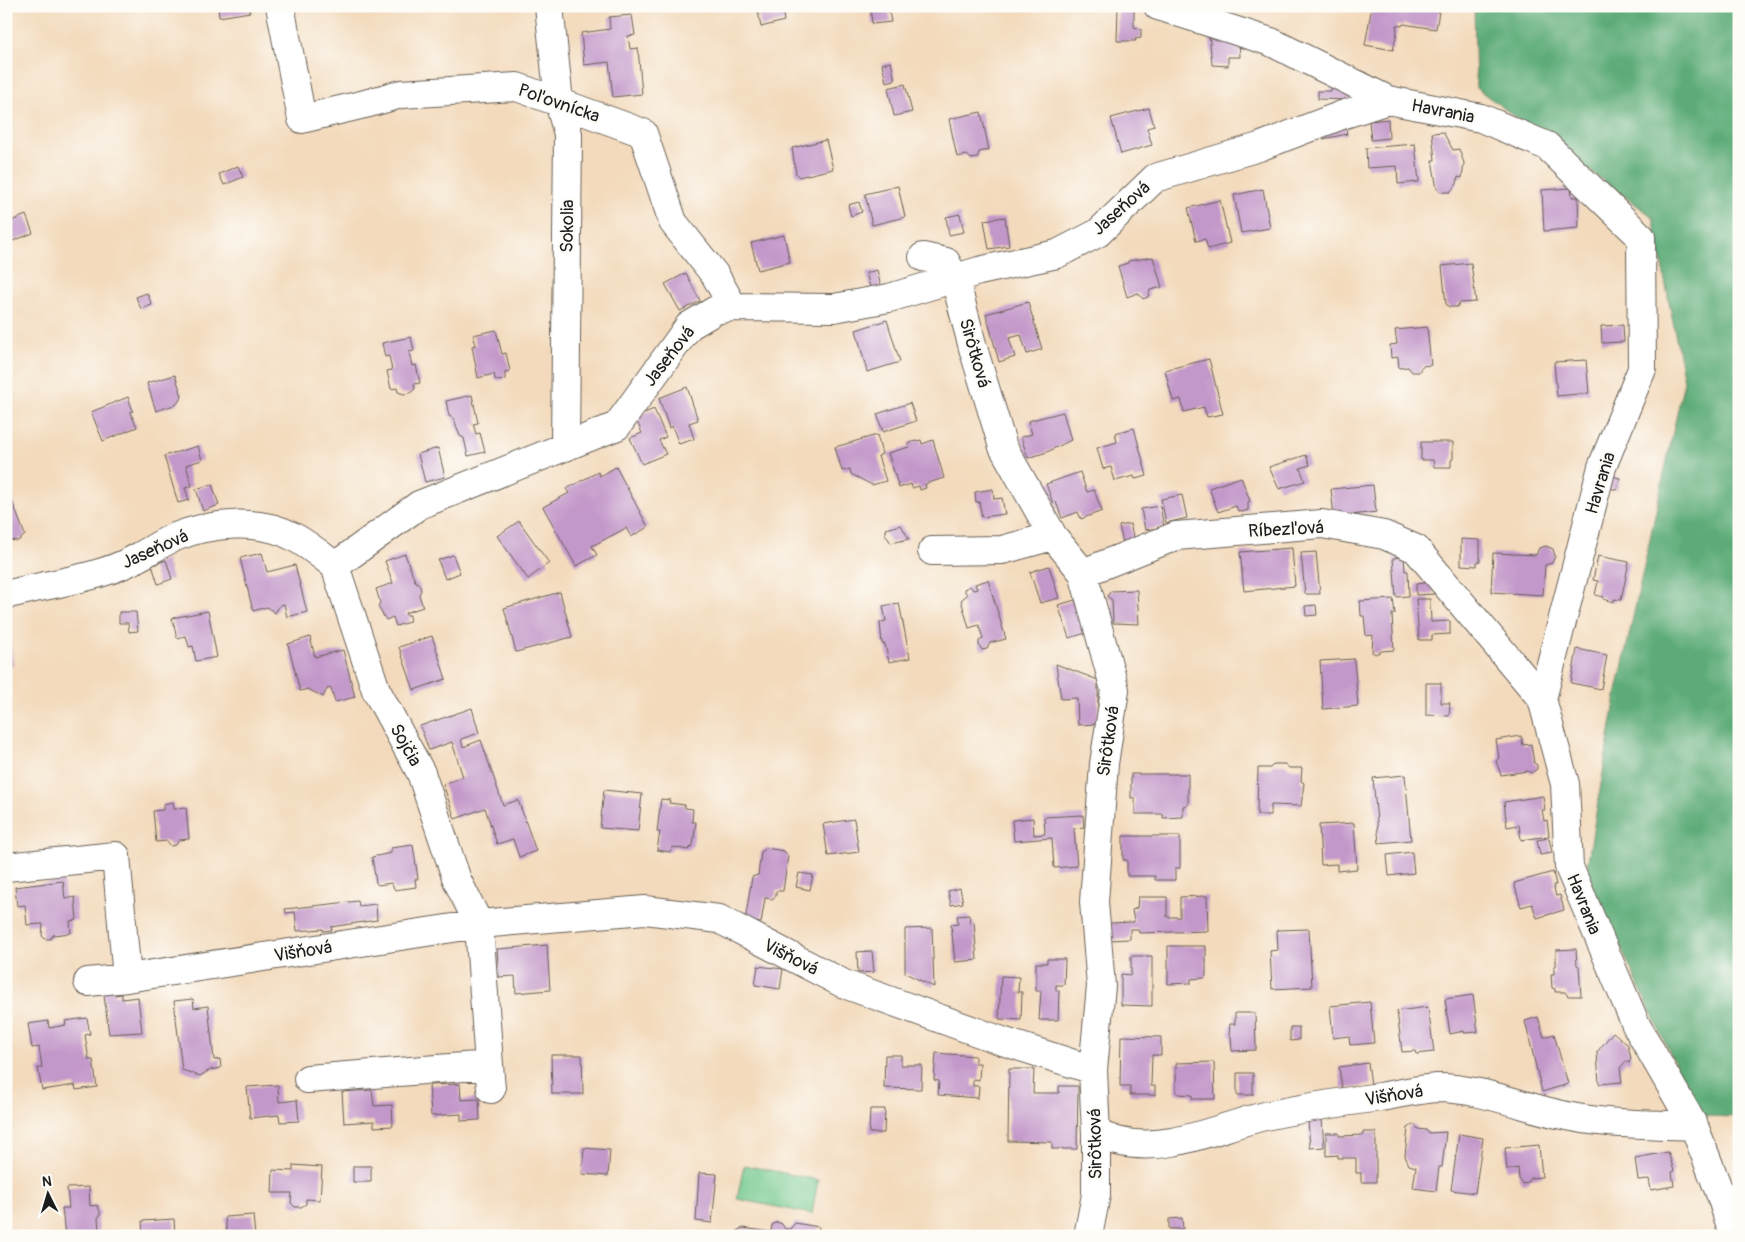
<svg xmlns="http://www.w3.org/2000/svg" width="1745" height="1242" viewBox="0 0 1745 1242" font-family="Pangolin,sans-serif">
<rect width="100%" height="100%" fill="#fdfcf7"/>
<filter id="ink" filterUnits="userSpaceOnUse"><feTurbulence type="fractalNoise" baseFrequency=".02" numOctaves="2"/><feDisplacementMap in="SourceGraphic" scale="10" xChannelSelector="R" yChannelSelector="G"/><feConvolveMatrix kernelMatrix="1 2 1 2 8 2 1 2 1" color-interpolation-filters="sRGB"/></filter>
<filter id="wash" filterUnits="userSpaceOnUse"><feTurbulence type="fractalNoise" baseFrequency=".0096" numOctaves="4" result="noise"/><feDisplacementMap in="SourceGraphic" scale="20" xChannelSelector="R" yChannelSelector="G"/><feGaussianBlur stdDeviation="1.12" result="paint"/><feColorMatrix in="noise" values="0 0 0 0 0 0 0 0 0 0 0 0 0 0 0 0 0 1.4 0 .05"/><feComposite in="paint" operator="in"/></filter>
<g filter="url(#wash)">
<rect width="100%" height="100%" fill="#f3dabc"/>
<path fill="#72c88c" stroke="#477254" d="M 744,1165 L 818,1180 L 812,1214 L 737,1199 Z"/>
<path fill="#5dac78" stroke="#3c644a" d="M 1474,6 L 1739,6 L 1739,1117 L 1699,1116 L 1586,872 L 1616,696 L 1684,381 L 1653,217 L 1476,88 Z"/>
<g id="blocks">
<path fill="#c297c9" d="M 218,6 L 249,6 L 250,12 L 219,17 Z
M 757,6 L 782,6 L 784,21 L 761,27 Z
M 870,6 L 888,6 L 891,22 L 872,24 Z
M 1372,6 L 1440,6 L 1436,29 L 1403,24 L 1402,26 L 1396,25 L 1397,32 L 1393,50 L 1365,45 Z
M 1118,8 L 1134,8 L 1134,27 L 1141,29 L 1141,38 L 1135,39 L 1136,41 L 1117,41 Z
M 632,15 L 635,35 L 628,36 L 630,49 L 638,48 L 642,94 L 613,97 L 609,62 L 584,65 L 581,33 L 610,29 L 609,17 Z
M 1209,32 L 1239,39 L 1240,57 L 1228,57 L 1228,66 L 1212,65 Z
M 891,62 L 895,80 L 886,82 L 882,64 Z
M 1333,81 L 1352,90 L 1351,100 L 1318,99 L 1318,91 L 1331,91 Z
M 905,84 L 912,112 L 894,116 L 888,88 Z
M 1149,108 L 1154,126 L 1147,128 L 1152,145 L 1121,154 L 1111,118 Z
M 981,112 L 989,150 L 979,152 L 977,158 L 971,159 L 967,155 L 957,157 L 949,119 Z
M 1388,119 L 1389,138 L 1371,140 L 1369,121 Z
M 1345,125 L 1347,134 L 1323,139 L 1320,130 Z
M 1443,132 L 1453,150 L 1459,149 L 1464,163 L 1462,178 L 1458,177 L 1457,184 L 1450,192 L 1441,192 L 1437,189 L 1432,160 L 1435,160 L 1432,133 Z
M 826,140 L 833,169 L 799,177 L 796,174 L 792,148 Z
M 1415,144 L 1419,182 L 1398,184 L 1397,166 L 1367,168 L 1366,148 Z
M 238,166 L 243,177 L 224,185 L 219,174 Z
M 898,186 L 905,217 L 872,225 L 865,194 Z
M 1571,188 L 1572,197 L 1578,197 L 1579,228 L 1544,231 L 1542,190 Z
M 1263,189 L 1270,228 L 1241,233 L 1234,195 Z
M 1220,200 L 1230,243 L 1208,249 L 1205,239 L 1196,241 L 1188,208 Z
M 859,202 L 862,212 L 851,216 L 848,205 Z
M 960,214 L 964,232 L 949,235 L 946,217 Z
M 26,215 L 33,233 L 13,241 L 6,223 Z
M 1005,217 L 1009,246 L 989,249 L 984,220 Z
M 784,235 L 790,262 L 758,270 L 751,243 Z
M 1153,257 L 1162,287 L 1150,290 L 1148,297 L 1143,299 L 1138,293 L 1127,297 L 1118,266 L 1128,263 L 1128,261 Z
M 1471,263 L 1476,302 L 1459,303 L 1457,307 L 1449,307 L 1446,304 L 1442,266 Z
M 877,270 L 881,287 L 871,290 L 866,273 Z
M 686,273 L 700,301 L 680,311 L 665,284 Z
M 147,293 L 152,305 L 141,309 L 136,297 Z
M 1028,302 L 1042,349 L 1027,354 L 1021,335 L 1009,338 L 1015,357 L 999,362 L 986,314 Z
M 887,320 L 900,362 L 867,372 L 856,330 Z
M 1623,325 L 1624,342 L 1602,343 L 1601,326 Z
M 1427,327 L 1431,365 L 1422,366 L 1419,372 L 1412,372 L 1408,367 L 1399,368 L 1398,357 L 1391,358 L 1390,345 L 1397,344 L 1395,330 Z
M 496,330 L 502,354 L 506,353 L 510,371 L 505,372 L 505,379 L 499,381 L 495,379 L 494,374 L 478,378 L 472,346 L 476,345 L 473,335 Z
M 411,337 L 414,351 L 409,352 L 412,366 L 416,365 L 420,383 L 414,384 L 415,389 L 410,393 L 404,394 L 398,392 L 397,388 L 391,389 L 387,371 L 392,370 L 389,356 L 385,357 L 382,343 Z
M 1209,359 L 1223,414 L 1207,417 L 1204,407 L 1184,412 L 1181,399 L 1173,401 L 1165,370 Z
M 1586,360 L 1589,393 L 1557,396 L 1554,362 Z
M 175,375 L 182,396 L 177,404 L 156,411 L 147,383 Z
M 687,387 L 698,420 L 689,423 L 694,439 L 679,444 L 672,426 L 669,428 L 659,398 Z
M 472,395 L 478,423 L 473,424 L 476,434 L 480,433 L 485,452 L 468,456 L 464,438 L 460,436 L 453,418 L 449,416 L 446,401 Z
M 128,397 L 133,411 L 130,412 L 137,427 L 103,441 L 91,412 Z
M 910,403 L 916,421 L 883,432 L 877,414 Z
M 654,409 L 666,437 L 659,440 L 666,454 L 642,464 L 630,438 L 642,433 L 635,417 Z
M 1063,412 L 1071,440 L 1047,452 L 1028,458 L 1021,437 L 1032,434 L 1028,421 Z
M 1134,428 L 1147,476 L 1135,479 L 1134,476 L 1115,481 L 1111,467 L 1103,469 L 1097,448 L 1117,442 L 1115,433 Z
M 877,435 L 882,454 L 878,456 L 886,481 L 872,485 L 851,474 L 850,469 L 842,471 L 835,447 Z
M 921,440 L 922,444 L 933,440 L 944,478 L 925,484 L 926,488 L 920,490 L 919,486 L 912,488 L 911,484 L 899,488 L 888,453 L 909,447 L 908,443 Z
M 1421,442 L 1453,442 L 1453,459 L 1451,460 L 1451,467 L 1434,467 L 1433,460 L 1421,460 Z
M 198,446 L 202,460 L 186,465 L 192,486 L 185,488 L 189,500 L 178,503 L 164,456 Z
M 438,448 L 445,477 L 425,482 L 418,454 Z
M 1306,455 L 1310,465 L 1300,468 L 1305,481 L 1279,489 L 1269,467 Z
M 616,467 L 648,527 L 631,537 L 626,528 L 592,546 L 597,555 L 576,566 L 543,507 L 569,493 L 566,489 L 598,472 L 600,476 Z
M 1080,472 L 1087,492 L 1094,490 L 1102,511 L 1081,519 L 1078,512 L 1062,518 L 1056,502 L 1053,503 L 1046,484 Z
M 1608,475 L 1620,478 L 1617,490 L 1606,487 Z
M 1241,477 L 1250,501 L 1248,502 L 1248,510 L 1242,512 L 1238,511 L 1236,506 L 1218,512 L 1209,488 Z
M 212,484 L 219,505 L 203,511 L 196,489 Z
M 1373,485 L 1376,512 L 1334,517 L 1331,489 Z
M 993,489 L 994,499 L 1002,498 L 1005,514 L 982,517 L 979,502 L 976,502 L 975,492 Z
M 9,493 L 25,535 L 18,541 L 9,540 L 6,534 L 6,495 Z
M 1182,495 L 1187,518 L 1166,523 L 1161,499 Z
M 1160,506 L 1164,527 L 1145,530 L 1141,509 Z
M 519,521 L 549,563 L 528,579 L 497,536 Z
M 1130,524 L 1134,540 L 1123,543 L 1119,526 Z
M 901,525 L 909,539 L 891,543 L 885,534 L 886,529 Z
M 1461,539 L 1480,540 L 1480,561 L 1477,562 L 1477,566 L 1461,565 Z
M 1546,546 L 1553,549 L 1555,556 L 1552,563 L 1545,565 L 1543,595 L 1491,592 L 1493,553 L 1536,555 L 1539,548 Z
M 1292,548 L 1295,586 L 1244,591 L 1240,552 Z
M 1316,552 L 1320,594 L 1305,594 L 1301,553 Z
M 262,553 L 267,572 L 295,565 L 307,612 L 287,617 L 284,604 L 280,605 L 275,613 L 267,607 L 253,611 L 240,558 Z
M 405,554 L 415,581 L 419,584 L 421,590 L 419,595 L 423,607 L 405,613 L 406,615 L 410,615 L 409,622 L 396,626 L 393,617 L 386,620 L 378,607 L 380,602 L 376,589 L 393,583 L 385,561 Z
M 453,555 L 460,573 L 445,579 L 438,560 Z
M 1598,556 L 1629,562 L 1621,600 L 1614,599 L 1614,602 L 1603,599 L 1604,597 L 1595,595 L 1598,581 L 1593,580 Z
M 1404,557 L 1405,571 L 1408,571 L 1409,596 L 1396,597 L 1393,558 Z
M 166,560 L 172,579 L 158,584 L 152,565 Z
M 1049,566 L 1059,598 L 1040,603 L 1030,572 Z
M 988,580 L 1006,639 L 990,643 L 987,649 L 982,650 L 979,645 L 979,641 L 983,639 L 979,625 L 969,628 L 961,600 L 967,595 L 964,589 L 970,586 L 973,590 L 977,589 L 975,584 Z
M 1431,582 L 1434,585 L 1434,594 L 1416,595 L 1416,584 Z
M 1137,590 L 1139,624 L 1113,623 L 1112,600 L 1107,596 L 1111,591 Z
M 560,592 L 572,637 L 516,652 L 504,608 Z
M 1393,599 L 1395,614 L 1392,614 L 1394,650 L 1382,651 L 1375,654 L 1372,652 L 1373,635 L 1366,636 L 1364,616 L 1361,616 L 1360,601 Z
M 1416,599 L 1430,599 L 1431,622 L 1450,621 L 1450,634 L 1432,635 L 1432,640 L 1419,640 Z
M 1075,600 L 1086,633 L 1069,638 L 1058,605 Z
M 899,603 L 910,658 L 889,662 L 885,644 L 882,644 L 880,622 L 886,621 L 883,606 Z
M 1316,605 L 1317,615 L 1306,616 L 1305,606 Z
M 208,611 L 217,657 L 196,661 L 193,646 L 189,647 L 186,636 L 177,638 L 172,618 Z
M 119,612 L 136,612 L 138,631 L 129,632 L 128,623 L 119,623 Z
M 6,628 L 9,628 L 13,666 L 6,666 Z
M 432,636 L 446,679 L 414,690 L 399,647 Z
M 310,637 L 315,657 L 343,650 L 355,697 L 335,702 L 331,688 L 327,689 L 323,697 L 308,689 L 300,691 L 288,644 Z
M 1577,649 L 1607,655 L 1601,689 L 1571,683 Z
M 1354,659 L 1358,706 L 1323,709 L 1320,661 Z
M 1056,664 L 1098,680 L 1098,724 L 1078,725 L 1077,698 L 1061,699 Z
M 1426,683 L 1441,683 L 1441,703 L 1450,703 L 1449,716 L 1426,715 Z
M 472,708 L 479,733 L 461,739 L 463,747 L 481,740 L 503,805 L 518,800 L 536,851 L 519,857 L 513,839 L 497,844 L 485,808 L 455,819 L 443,784 L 463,777 L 452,742 L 429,750 L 420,726 Z
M 1521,736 L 1523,745 L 1531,744 L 1534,763 L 1537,765 L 1537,769 L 1531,773 L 1528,771 L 1501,775 L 1496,761 L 1499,758 L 1496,740 Z
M 1274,764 L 1285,764 L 1289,768 L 1302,768 L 1301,781 L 1304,783 L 1301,806 L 1271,805 L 1271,815 L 1257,815 L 1258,768 L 1270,768 Z
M 1131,774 L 1188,774 L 1188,805 L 1183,806 L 1183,817 L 1163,818 L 1163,814 L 1135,814 L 1135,798 L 1131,798 Z
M 1405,775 L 1411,840 L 1379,843 L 1373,778 Z
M 604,790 L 642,794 L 638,831 L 600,828 Z
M 1543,796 L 1545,810 L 1542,810 L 1544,821 L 1547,820 L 1549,836 L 1521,840 L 1519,825 L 1507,827 L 1504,802 Z
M 661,799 L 670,800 L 669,803 L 685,805 L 685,808 L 693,809 L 692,822 L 696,822 L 693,845 L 688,850 L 673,847 L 670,852 L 657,850 L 660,832 L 657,832 Z
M 173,802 L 174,809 L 186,808 L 189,839 L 179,840 L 176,845 L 171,846 L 167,841 L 156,842 L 153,811 L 163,810 L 163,804 Z
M 1083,815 L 1084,827 L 1074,828 L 1077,866 L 1054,868 L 1052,838 L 1014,841 L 1012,820 L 1033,818 L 1034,835 L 1045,834 L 1044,817 Z
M 854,819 L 859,852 L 828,856 L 823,824 Z
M 1354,823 L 1357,869 L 1337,871 L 1337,864 L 1321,865 L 1319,825 Z
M 1123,836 L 1180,836 L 1180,868 L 1175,868 L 1175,880 L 1155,880 L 1155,876 L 1127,876 L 1127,860 L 1123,860 Z
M 1549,838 L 1552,853 L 1540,855 L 1537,840 Z
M 413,845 L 418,879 L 415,879 L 416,887 L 395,890 L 391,883 L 378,885 L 376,883 L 372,857 L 391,853 L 391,848 Z
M 766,848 L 784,851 L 788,856 L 783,891 L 776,891 L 776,896 L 772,899 L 765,898 L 761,923 L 745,921 L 752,877 L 758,875 L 761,852 Z
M 1412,852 L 1414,873 L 1389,876 L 1387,855 Z
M 1553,872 L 1556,885 L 1553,885 L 1556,896 L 1560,895 L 1564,910 L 1537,918 L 1532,904 L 1521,907 L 1514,883 Z
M 799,873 L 813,875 L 810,890 L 796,887 Z
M 63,881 L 65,899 L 75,897 L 77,920 L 70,921 L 71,933 L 53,935 L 50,939 L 45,939 L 42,936 L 43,924 L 27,925 L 25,905 L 17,906 L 15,887 Z
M 960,888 L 963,903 L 951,905 L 948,891 Z
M 1207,896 L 1208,931 L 1139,933 L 1138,929 L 1130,929 L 1130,939 L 1109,940 L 1109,923 L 1134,922 L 1132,910 L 1137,908 L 1138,897 L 1167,897 L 1167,917 L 1180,917 L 1180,897 Z
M 358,901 L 359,906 L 376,904 L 377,920 L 331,927 L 332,930 L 323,931 L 323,929 L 297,931 L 295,912 L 286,913 L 285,909 Z
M 969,915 L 970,923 L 974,922 L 977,960 L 955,962 L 951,925 L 958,924 L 957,916 Z
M 932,928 L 934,987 L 905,973 L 905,929 Z
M 1309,929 L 1312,987 L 1272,989 L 1270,951 L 1278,950 L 1277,930 Z
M 547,945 L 550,990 L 516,993 L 515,976 L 499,977 L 497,949 Z
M 1168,946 L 1206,946 L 1206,976 L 1204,978 L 1191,979 L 1191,983 L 1168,984 Z
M 1576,949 L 1577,965 L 1579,966 L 1581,996 L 1568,996 L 1565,992 L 1555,992 L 1555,989 L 1552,988 L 1551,974 L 1554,974 L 1554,966 L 1556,966 L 1556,950 Z
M 872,951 L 874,972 L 858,973 L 857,952 Z
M 1131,956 L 1152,956 L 1152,1006 L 1121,1005 L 1121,974 L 1131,975 Z
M 1047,959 L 1065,959 L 1064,985 L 1056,985 L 1056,990 L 1059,991 L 1058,1020 L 1039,1020 L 1041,991 L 1036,991 L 1036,963 L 1047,963 Z
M 758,966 L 783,969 L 780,989 L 755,985 Z
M 1001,976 L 1019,977 L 1018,992 L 1022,992 L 1021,1020 L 999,1019 Z
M 114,987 L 115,995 L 122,994 L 122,999 L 138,997 L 142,1032 L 109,1034 L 103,988 Z
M 1473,995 L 1478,1032 L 1464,1033 L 1464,1031 L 1450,1034 L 1445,999 Z
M 193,999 L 194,1008 L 208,1006 L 214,1060 L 220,1059 L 221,1068 L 210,1070 L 200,1076 L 182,1070 L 174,1001 Z
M 1370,1002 L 1374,1043 L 1350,1045 L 1349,1036 L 1333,1038 L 1330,1006 Z
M 1428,1007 L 1434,1052 L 1416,1054 L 1415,1051 L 1402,1052 L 1397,1011 Z
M 1235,1013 L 1255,1013 L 1256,1050 L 1232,1051 L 1231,1036 L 1229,1036 L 1230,1024 L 1235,1024 Z
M 1538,1017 L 1544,1037 L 1554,1034 L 1568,1084 L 1542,1092 L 1525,1021 Z
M 87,1018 L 90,1034 L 85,1035 L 89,1060 L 93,1060 L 97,1087 L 76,1090 L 75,1085 L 42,1090 L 38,1068 L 42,1068 L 39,1047 L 32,1048 L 28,1024 L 48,1021 L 49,1028 L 66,1025 L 65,1021 Z
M 1290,1027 L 1299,1027 L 1299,1040 L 1290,1041 Z
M 1613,1032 L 1628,1045 L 1631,1059 L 1629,1063 L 1626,1061 L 1620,1068 L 1622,1082 L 1599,1084 L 1597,1052 Z
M 1121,1036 L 1161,1037 L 1161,1055 L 1152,1055 L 1151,1086 L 1155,1086 L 1155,1095 L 1130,1095 L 1130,1086 L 1120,1086 Z
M 936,1053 L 975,1056 L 975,1063 L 980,1063 L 979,1080 L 973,1079 L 973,1086 L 979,1086 L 978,1098 L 938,1095 L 939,1081 L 934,1080 Z
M 551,1055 L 582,1055 L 583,1094 L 552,1094 Z
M 885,1055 L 901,1055 L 901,1065 L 922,1065 L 921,1089 L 884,1088 Z
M 1214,1062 L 1215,1099 L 1192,1099 L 1192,1095 L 1179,1094 L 1176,1092 L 1176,1063 Z
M 1368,1063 L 1371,1085 L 1342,1089 L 1339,1067 Z
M 1009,1069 L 1034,1069 L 1033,1093 L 1059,1093 L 1059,1086 L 1078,1086 L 1077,1149 L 1052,1149 L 1052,1142 L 1008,1141 Z
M 1237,1073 L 1253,1073 L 1253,1095 L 1237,1095 Z
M 460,1084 L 461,1100 L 479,1099 L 480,1120 L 461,1121 L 461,1114 L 431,1116 L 429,1085 Z
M 278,1085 L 279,1102 L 297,1100 L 299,1121 L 280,1122 L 279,1115 L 250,1118 L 247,1087 Z
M 372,1090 L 374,1106 L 392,1105 L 393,1126 L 374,1127 L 374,1121 L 344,1123 L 342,1092 Z
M 870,1109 L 885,1109 L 884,1133 L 869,1133 Z
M 1322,1119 L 1324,1147 L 1310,1148 L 1308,1120 Z
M 1414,1124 L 1418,1129 L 1426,1130 L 1428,1133 L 1446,1132 L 1442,1167 L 1439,1167 L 1436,1191 L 1413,1188 L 1416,1167 L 1409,1165 L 1405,1156 L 1408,1128 Z
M 1363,1132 L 1376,1132 L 1376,1182 L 1361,1182 L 1361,1173 L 1356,1173 L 1356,1158 L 1338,1158 L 1338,1155 L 1326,1156 L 1326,1133 L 1339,1133 L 1339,1136 L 1363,1135 Z
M 1459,1134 L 1483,1138 L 1475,1193 L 1451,1190 Z
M 1539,1145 L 1542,1177 L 1530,1178 L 1528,1183 L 1523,1184 L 1519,1179 L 1518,1168 L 1507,1170 L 1505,1148 Z
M 584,1148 L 610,1150 L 608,1176 L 582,1174 Z
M 1668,1152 L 1674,1171 L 1672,1172 L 1674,1186 L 1651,1190 L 1649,1179 L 1638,1180 L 1635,1158 Z
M 293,1165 L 322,1167 L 320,1200 L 306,1199 L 306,1204 L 301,1207 L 295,1207 L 291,1203 L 292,1193 L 272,1193 L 273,1170 L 293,1171 Z
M 353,1166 L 371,1166 L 371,1182 L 353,1182 Z
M 699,1173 L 717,1174 L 712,1223 L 696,1221 Z
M 89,1187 L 90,1206 L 97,1205 L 100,1211 L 100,1215 L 98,1218 L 99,1232 L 95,1232 L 95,1236 L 65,1236 L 62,1208 L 69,1208 L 67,1188 Z
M 253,1215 L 255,1236 L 227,1236 L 225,1217 Z
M 1182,1218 L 1183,1229 L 1169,1229 L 1169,1219 Z
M 174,1219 L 175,1236 L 143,1236 L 142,1221 Z
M 777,1222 L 782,1224 L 785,1229 L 790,1229 L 795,1223 L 819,1227 L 817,1236 L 736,1236 L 738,1230 L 743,1228 L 771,1232 L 772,1225 Z"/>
</g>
</g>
<g filter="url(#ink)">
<use href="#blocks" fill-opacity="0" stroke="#675e54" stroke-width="1"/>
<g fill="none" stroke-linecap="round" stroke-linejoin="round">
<g stroke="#675e54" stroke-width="30">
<path id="minor" d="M 280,6 L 302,119 L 365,104 L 401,94 L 517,87 L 643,133 L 673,222 L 715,275 L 733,307
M 549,6 L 559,102 L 568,134 L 565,447
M 1158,6 L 1271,42 L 1388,100 L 1481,118 L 1547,146 L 1641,237 L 1642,369 L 1602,467 L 1542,699 L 1565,784 L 1569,867 L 1636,1025 L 1694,1126 L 1721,1196 L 1734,1236
M 923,257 L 946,262 L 955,279 L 973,348 L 1003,447 L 1053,536 L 1083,573 L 1115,690 L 1104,764 L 1094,902 L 1101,986 L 1093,1070 L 1096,1134 L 1096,1195 L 1088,1236
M 932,551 L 1002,550 L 1053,536
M 1083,573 L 1176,536 L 1322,524 L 1384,535 L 1416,549 L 1542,699
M 6,595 C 38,586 72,582 103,572 C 116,568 130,562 142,555 C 153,549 163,542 175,537 C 210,523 260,518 294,537 C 309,545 322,556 335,566 L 419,505 L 617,426 L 689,326 L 716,310 L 733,307 L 834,308 L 889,298 L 979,271 L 1057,254 L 1098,233 L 1155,178 L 1259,147 L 1342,115 L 1388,100
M 6,867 L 116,856 L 127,978 L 479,924 L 645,910 L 719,919 L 844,984 L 1002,1041 L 1093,1070
M 88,982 L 127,978
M 489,1065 L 491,1089
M 308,1079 L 489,1065 L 479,924 L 457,880 L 421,773 L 376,690 L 335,566
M 1096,1134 C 1103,1136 1110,1139 1117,1141 C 1168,1154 1217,1127 1265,1116 C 1303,1108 1342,1102 1380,1097 C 1399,1094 1418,1089 1437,1088 C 1478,1088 1518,1105 1558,1114 C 1602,1125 1649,1124 1694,1126"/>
</g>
<use href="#minor" stroke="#fff" stroke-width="28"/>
</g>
</g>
<g text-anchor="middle" stroke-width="5" stroke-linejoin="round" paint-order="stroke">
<g font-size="18" fill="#1c1c1c" stroke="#fdfcf7">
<text transform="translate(559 103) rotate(19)" y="6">Poľovnícka</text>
<text transform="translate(1443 111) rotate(11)" y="6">Havrania</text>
<text transform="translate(1121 208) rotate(-42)" y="6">Jaseňová</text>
<text transform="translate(567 226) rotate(-89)" y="6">Sokolia</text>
<text transform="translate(975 353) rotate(74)" y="6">Sirôtková</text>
<text transform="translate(669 356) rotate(-52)" y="6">Jaseňová</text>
<text transform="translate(1600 483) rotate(-73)" y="6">Havrania</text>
<text transform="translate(1286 529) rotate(-3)" y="6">Ríbezľová</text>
<text transform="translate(155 549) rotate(-24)" y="6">Jaseňová</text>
<text transform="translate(1108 741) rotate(-82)" y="6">Sirôtková</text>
<text transform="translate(406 745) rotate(61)" y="6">Sojčia</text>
<text transform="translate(1584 904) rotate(68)" y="6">Havrania</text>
<text transform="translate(303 951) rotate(-9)" y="6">Višňová</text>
<text transform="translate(791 957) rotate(27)" y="6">Višňová</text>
<text transform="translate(1394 1095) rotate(-9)" y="6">Višňová</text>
<text transform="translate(1095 1144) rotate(-91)" y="6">Sirôtková</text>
</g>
</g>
<rect width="1745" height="1242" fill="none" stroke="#fdfcf7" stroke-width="25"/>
<g transform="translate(48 1194) rotate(355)" stroke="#fdfcf7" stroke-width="4" paint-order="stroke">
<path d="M0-4L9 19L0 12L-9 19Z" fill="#1c1c1c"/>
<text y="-8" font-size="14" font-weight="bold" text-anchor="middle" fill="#1c1c1c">N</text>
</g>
</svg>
